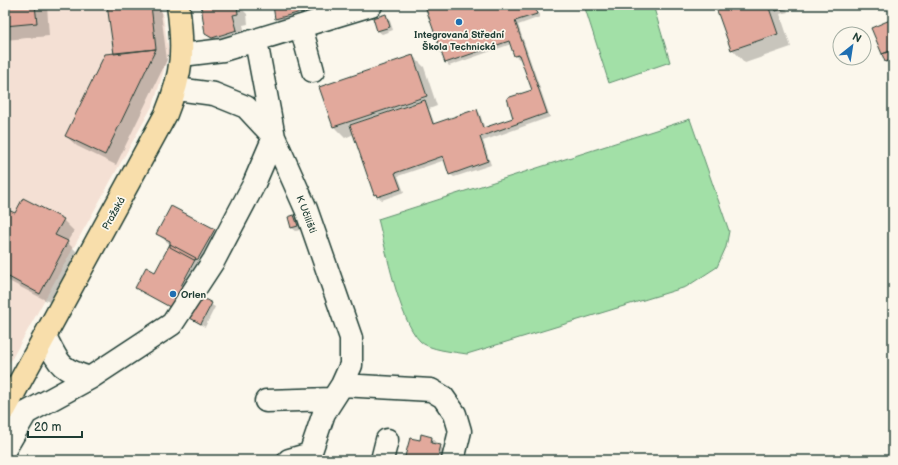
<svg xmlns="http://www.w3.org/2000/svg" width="898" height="465" viewBox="0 0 898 465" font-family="'Balsamiq Sans',sans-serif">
<rect width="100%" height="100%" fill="#fbf7ec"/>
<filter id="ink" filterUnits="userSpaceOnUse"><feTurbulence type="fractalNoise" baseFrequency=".025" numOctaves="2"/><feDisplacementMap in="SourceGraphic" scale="8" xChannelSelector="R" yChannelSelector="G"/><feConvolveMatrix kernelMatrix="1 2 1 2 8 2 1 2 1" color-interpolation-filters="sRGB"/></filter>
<g filter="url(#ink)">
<path fill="#f4e0d4" d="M 5,5 L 161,5 L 169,52 L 154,103 L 5,371 Z"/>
<path fill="#a2e0a7" stroke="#608e6e" d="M 584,5 L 653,5 L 670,62 L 609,83 Z
M 690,119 L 729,231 L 726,247 L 717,267 L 686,287 L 467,354 C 455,352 428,350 420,341 C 399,320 386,249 378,219 Z"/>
<path fill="#0003" d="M 5,5 L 47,5 L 49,36 L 5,40 Z
M 108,5 L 160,5 L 167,60 L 116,165 L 77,146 L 66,136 L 115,55 Z
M 202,5 L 238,5 L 247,14 L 248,24 L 243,25 L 247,41 L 216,44 L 205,33 Z
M 274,5 L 305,5 L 311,23 L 287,30 L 276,19 Z
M 319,5 L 340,5 L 323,10 Z
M 432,5 L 535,5 L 540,17 L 518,25 L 550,117 L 483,141 L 491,165 L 454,177 L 450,174 L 445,160 L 398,176 L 404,192 L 382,200 L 375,194 L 354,134 L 345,138 L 334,127 L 320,88 L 413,56 L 424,67 L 437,106 L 429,109 L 435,125 L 477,110 L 480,114 L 485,129 L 514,119 L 533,91 L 522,58 L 519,59 L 515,56 L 511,44 L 449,66 L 446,62 Z
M 717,5 L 785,5 L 788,12 L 780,14 L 791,47 L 745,63 L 732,49 Z
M 385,15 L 389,18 L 393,30 L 382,34 L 378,31 L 374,19 Z
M 893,24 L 893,64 L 890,65 L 886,62 L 872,28 Z
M 5,213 L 63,220 L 74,231 L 67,242 L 78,253 L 51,303 L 5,279 Z
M 294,216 L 298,220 L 300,230 L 296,231 L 292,228 L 289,218 Z
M 214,230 L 225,241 L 205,270 L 197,266 L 184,289 L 215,307 L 205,327 L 136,288 L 156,273 L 171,245 L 157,234 Z
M 432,438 L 454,460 L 405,460 L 420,441 Z"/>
<path fill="#e2a99c" stroke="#1f3d34" d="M 5,5 L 35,5 L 37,23 L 5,26 Z
M 107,5 L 151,5 L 156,49 L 114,54 Z
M 201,5 L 237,5 L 238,14 L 233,15 L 237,30 L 212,38 L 205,34 Z
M 273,5 L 298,5 L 301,12 L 275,19 Z
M 429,5 L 534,5 L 537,14 L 515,21 L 547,113 L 480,137 L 488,161 L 449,175 L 443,156 L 395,173 L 401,189 L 377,197 L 376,194 L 374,195 L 350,125 L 425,100 L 433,124 L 477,109 L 483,128 L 513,118 L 507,98 L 532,90 L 519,55 L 514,56 L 509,41 L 445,63 L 425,6 Z
M 715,5 L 768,5 L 778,34 L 731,50 Z
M 774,5 L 784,5 L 785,8 L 776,11 Z
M 386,14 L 390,27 L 377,31 L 373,18 Z
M 890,20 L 893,23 L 893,50 L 882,54 L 871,28 Z
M 156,49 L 105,155 L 65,136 L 105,54 Z
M 893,50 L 893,59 L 885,62 L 882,54 Z
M 413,55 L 427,96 L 333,127 L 319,87 Z
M 23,198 L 64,219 L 55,235 L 68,241 L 40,294 L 5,275 L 5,211 L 6,209 L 15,213 Z
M 171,206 L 215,229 L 198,259 L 194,260 L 170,247 L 170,241 L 156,234 Z
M 294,215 L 298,226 L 291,228 L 288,217 Z
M 170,244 L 196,258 L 181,286 L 212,303 L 201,324 L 135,288 L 146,267 L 155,272 Z
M 421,434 L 432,437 L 431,443 L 441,445 L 437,460 L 404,460 L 410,438 L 420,440 Z"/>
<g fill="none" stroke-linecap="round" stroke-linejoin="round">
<g stroke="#1f3d34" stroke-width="25">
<path id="minor" d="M 301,27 L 313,71
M 256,41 L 274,137 L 306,209 L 351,338 L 351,365 L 342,385 L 324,413 L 308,460
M 182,55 L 223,50 L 371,5
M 177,89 L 214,94 L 246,107 L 274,137
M 45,336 C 59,364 59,369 90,378
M 342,385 L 431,390 L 443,397 L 455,414 L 460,431 L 453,460
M 266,401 L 332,399
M 5,449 L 26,413 L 90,378 L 172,324 L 214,260 L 253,186 L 274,137
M 289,460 L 310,454
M 382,460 L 387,440"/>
</g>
<g stroke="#1f3d34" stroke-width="25">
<path id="major" d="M 5,409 L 166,114 C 183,72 184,49 178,5"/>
</g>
<use href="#minor" stroke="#fbf7ec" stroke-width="22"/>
<use href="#major" stroke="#f8deab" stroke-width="22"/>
</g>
</g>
<g fill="#1f6fb2" stroke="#fbf7ec" stroke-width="1.5">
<circle cx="459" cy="22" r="4"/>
<circle cx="173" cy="294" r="4"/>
</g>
<g text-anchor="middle" stroke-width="3.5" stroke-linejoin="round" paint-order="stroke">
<g font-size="10" font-weight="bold" fill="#1f3d34" stroke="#fbf7ec">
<text x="459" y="38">Integrovaná Střední<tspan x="459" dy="12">Škola Technická</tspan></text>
<text x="181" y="298" text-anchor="start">Orlen</text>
</g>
<g font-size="10" fill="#1f3d34" stroke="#fbf7ec">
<text transform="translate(113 213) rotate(-61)" y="4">Pražská</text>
<text transform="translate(307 214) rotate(69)" y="4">K Učilišti</text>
</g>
</g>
<rect width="898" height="465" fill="none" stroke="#fbf7ec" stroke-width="20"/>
<rect x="10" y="10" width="878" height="445" fill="none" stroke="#1f3d34" stroke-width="1.5" filter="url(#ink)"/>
<g transform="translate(852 46) rotate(30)"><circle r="19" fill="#fbf7ec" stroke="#a3ada2"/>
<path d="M0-3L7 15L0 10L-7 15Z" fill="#1f6fb2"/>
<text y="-6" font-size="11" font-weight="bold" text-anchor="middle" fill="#1f3d34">N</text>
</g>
<path d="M28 431v6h54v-6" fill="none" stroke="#1f3d34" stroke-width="2"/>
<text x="34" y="431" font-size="12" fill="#1f3d34" stroke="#fbf7ec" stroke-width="3" paint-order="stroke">20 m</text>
</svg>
